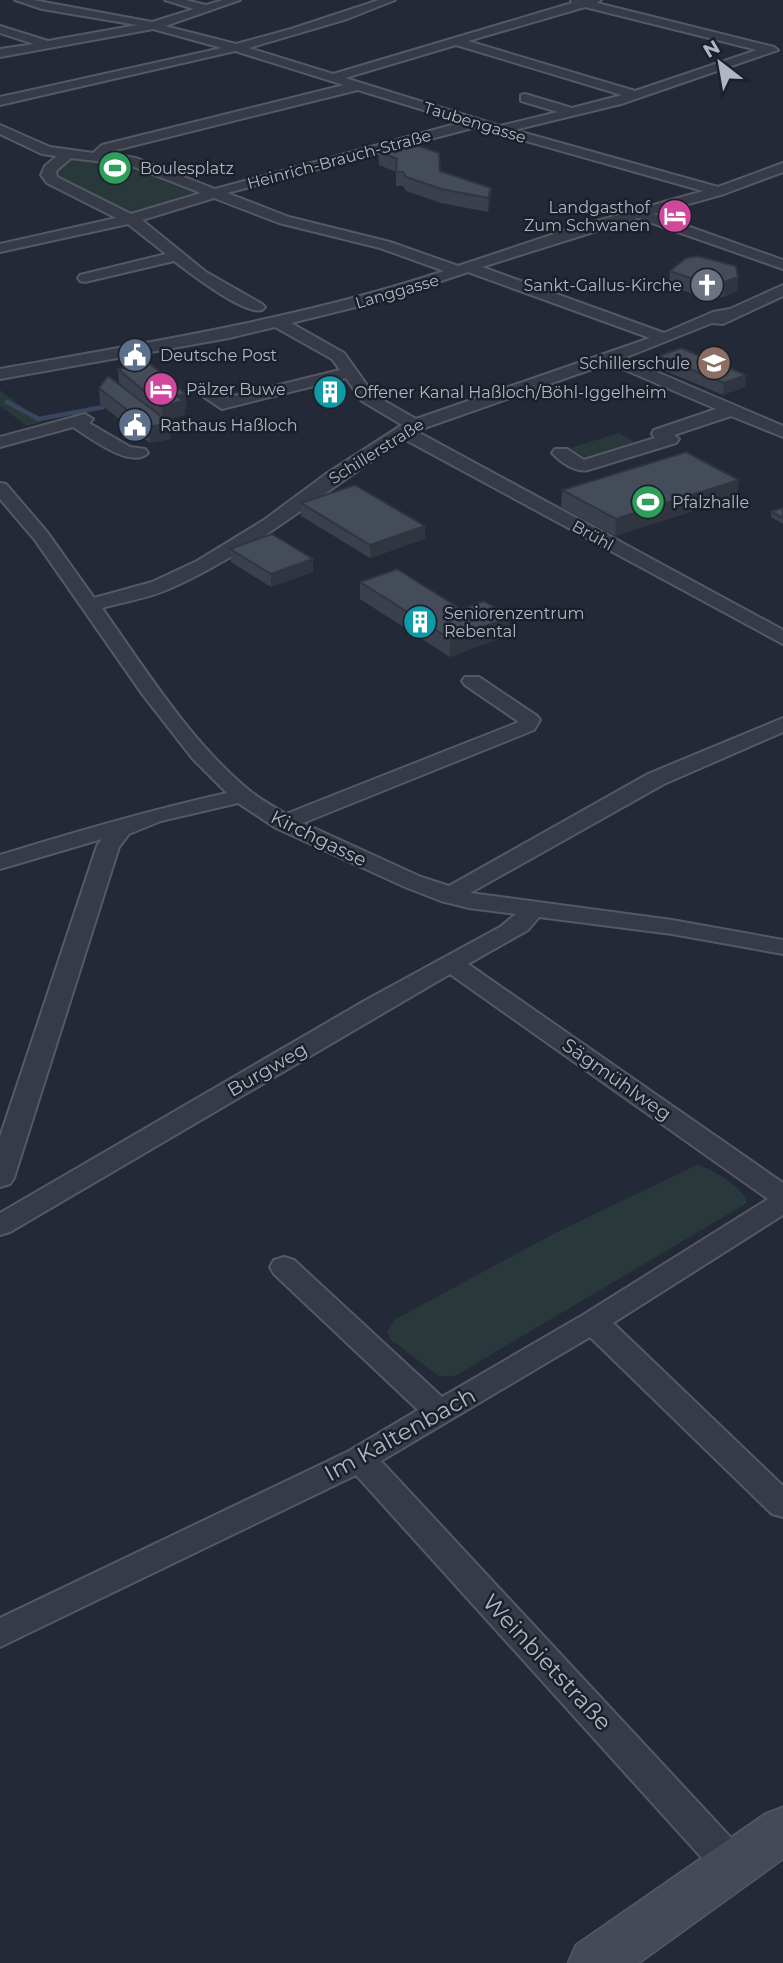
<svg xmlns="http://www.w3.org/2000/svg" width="783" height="1963" viewBox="0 0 783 1963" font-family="Montserrat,sans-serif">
<rect width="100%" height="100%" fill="#232936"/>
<path fill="#29393b" d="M 73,157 L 129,163 L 198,191 L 128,213 L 60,180 L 56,176 L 58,170 Z
M 0,390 L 42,422 L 27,426 L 0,406 Z
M 619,433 L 638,444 L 588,459 L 570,448 Z
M 697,1165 C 710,1167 746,1189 747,1203 L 455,1376 L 439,1376 L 390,1339 L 387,1332 L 394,1320 L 555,1233 Z"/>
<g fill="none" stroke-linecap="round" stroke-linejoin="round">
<path stroke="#3a455e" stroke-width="4.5" d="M 7,402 L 39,419 L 103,407"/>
<g stroke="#545964" stroke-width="4">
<path id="minor" d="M 15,0 L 33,0 L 152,22 L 194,9 L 165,0 L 185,0 L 206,5 L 223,0 L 240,0 L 165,26 L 236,44 L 291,29 L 379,0 L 395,0 L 347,19 L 249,48 L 333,74 L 572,3 L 571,0 L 601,0 L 597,3 L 774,47 L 778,50 L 621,104 L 514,130 L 718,187 L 783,163 L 783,172 L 724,194 L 653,214 L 783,260 L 783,269 L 638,218 L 482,267 L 664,333 L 713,312 L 730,309 L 783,285 L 783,296 L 723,324 L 712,323 L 624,358 L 783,426 L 783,437 L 731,416 L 674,435 L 679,439 L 676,443 L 588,470 C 576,473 560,462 552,453 L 555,449 L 567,449 L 584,460 L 655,438 L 652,434 L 654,430 L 716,409 L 609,363 L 416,431 L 783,630 L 783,644 L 404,439 C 327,489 253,552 169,589 C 148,598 124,602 102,608 C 144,668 193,745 250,791 C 261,800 274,807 286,814 L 519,722 L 465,685 L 462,681 L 465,677 L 479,677 L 537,716 L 540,720 L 534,730 L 303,823 L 421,877 L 449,886 L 648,774 L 783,718 L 783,732 L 664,784 L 470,893 L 672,920 L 783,940 L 783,954 L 672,934 L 539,917 L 528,930 L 468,964 L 783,1183 L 783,1215 L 613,1323 L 783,1486 L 783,1517 L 772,1514 L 590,1337 L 381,1461 L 746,1854 L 751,1866 L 746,1878 L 733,1882 L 720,1878 L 356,1475 L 0,1647 L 0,1618 L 349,1451 L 418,1410 L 274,1274 L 270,1267 L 274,1260 L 284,1257 L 294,1260 L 442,1397 L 583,1315 L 768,1199 L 450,974 L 10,1232 L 0,1235 L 0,1213 L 366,1000 L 500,927 L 516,914 L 469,908 L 441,901 L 405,887 L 276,828 L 238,803 L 161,821 L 129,834 L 119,847 L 14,1178 L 10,1184 L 0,1187 L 0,1137 L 97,846 L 102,839 L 0,869 L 0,855 C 75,832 150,810 227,793 L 193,759 L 143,695 L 35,540 L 0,499 L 0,483 L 6,484 L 47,532 L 94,598 L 152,582 L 197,561 L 264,520 L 326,474 L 402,425 L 362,401 L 346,378 L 222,409 L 204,397 L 206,394 L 212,392 L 225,398 L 340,370 L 332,359 L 275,327 L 229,338 L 0,379 L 0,369 C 150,342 299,319 444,271 L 380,248 L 279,223 L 214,198 L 142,220 L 206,272 L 262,304 L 265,307 L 262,310 C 244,315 190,273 174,261 L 85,282 L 80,281 L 78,278 L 80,275 L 166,254 L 128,224 L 0,252 L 0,244 L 116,218 L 47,183 L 41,175 L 45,166 L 57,156 L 42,154 L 0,134 L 0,125 L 50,147 L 93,153 L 102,145 L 344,85 L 235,51 L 0,105 L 0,97 L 222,48 L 153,29 L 0,57 L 0,49 L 34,44 L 0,33 L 0,26 L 48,41 L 137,25 L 42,9 ZM 585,7 L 757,50 L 635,91 L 468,41 ZM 456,45 L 622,95 L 572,108 L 525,94 L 521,95 L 521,101 L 558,112 L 500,126 L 345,78 ZM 358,90 L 463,122 L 215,189 L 136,158 L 107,154 L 112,151 ZM 476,127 L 703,191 L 569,229 L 458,266 L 390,242 L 289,217 L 227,193 ZM 71,158 L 129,165 L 201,193 L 131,214 L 57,177 L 56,171 ZM 468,272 L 650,338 L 416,419 L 374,395 L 344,353 L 291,323 L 384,300 Z
M 85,414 L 93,419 L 89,423 L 130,447 L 145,449 L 148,453 C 131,470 89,437 73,427 L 0,447 L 0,437 Z"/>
</g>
<g stroke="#545964" stroke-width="3">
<path id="secondary" d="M 783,1807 L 783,1859 L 639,1963 L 568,1963 L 576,1945 L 765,1814 Z"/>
</g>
<use href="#minor" fill="#363b47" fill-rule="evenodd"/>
<use href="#secondary" fill="#454a59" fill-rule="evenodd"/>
</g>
<path fill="#3a414d" d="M 379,152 L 491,188 L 490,202 L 488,212 L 441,203 L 406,191 L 403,186 L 396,186 L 396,172 L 379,165 Z
M 670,271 L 738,277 L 737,291 L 724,297 L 698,296 L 669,285 Z
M 659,356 L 746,375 L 745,387 L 723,395 L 658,368 Z
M 118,369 L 187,408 L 184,409 L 185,415 L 165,419 L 171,439 L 150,443 L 100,404 L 99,388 L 145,404 L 119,383 Z
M 562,490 L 737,497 L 615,536 L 561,507 Z
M 301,503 L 425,526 L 425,539 L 370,558 L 301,516 Z
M 783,508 L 783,524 L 771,517 L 771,511 Z
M 230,549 L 313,559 L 313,572 L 271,587 L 231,562 Z
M 360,582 L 461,609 L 509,635 L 450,657 L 360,599 Z"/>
<path fill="#30353f" d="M 491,188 L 490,202 L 488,212 L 488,198 Z
M 738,277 L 737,291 L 724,297 L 725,282 Z
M 746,375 L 745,387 L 723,395 L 724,383 Z
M 186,394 L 187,408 L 184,409 L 185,415 L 163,420 L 162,406 L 177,396 Z
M 170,423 L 171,439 L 150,443 L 149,427 Z
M 739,480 L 737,497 L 615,536 L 616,519 Z
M 425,526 L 425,539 L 370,558 L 370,545 Z
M 313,559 L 313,572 L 271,587 L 271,574 Z
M 510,617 L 509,635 L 450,657 L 450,639 Z"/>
<path fill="#444c5a" stroke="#30353f" stroke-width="2" d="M 411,143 L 439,153 L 440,171 L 491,188 L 488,198 L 441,189 L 406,177 L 403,172 L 396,172 L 397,159 L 379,152 Z
M 697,256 L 736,266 L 738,277 L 725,282 L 699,281 L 670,271 L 686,258 Z
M 681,348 L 746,375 L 724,383 L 659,356 Z
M 149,363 L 186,394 L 177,396 L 184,401 L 162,406 L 118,369 Z
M 108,376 L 170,423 L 149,427 L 99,388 Z
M 686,452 L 739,480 L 616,519 L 562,490 Z
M 355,485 L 425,526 L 370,545 L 301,503 Z
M 783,508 L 783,518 L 771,511 Z
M 272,534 L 313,559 L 271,574 L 230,549 Z
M 397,569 L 461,609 L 484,601 L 510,617 L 450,639 L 360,582 Z"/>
<defs>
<g id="stadium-disc" transform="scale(1.75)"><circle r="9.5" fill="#2e9e5b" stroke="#1c202b"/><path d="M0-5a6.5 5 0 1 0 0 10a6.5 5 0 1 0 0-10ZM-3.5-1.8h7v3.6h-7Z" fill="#fff"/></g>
<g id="hotel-disc" transform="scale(1.75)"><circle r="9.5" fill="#d1479c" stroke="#1c202b"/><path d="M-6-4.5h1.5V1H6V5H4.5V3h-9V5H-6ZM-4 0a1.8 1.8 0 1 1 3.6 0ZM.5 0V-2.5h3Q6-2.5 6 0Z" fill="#fff"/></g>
<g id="church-disc" transform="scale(1.75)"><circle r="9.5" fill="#6b7280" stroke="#1c202b"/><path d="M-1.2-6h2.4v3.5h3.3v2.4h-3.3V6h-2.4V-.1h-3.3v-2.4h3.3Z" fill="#fff"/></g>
<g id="civic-disc" transform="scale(1.75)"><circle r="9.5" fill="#5c6f8a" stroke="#1c202b"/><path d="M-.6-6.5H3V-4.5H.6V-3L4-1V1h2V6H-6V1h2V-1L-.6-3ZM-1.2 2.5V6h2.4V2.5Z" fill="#fff"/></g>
<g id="school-disc" transform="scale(1.75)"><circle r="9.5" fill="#8d6e63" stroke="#1c202b"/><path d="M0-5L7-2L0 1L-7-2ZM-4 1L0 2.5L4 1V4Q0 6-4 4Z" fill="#fff"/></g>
<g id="building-disc" transform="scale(1.75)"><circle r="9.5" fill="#0f9aa8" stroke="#1c202b"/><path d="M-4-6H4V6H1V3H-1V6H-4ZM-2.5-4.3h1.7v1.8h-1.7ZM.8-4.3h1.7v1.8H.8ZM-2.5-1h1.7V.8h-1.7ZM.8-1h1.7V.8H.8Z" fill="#fff"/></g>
</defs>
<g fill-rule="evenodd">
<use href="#stadium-disc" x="115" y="168"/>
<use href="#hotel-disc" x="675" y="216"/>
<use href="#church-disc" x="707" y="285"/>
<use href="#civic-disc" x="135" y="355"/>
<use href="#school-disc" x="714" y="363"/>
<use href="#hotel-disc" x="161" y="389"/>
<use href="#building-disc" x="330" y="392"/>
<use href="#civic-disc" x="135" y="425"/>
<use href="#stadium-disc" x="648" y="502"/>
<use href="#building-disc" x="420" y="622"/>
</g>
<g text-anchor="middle" stroke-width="5" stroke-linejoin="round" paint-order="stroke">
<g font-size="16" fill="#b1b6c3" stroke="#1c202b">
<text transform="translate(475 122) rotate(17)" y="6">Taubengasse</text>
<text transform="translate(339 159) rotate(-15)" y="6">Heinrich-Brauch-Straße</text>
<text transform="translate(397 291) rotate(-16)" y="6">Langgasse</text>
<text transform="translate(376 451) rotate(-32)" y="6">Schillerstraße</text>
<text transform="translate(593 535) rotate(29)" y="6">Brühl</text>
</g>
<g font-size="16" fill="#b1b6c3" stroke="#1c202b" text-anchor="start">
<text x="140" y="174">Boulesplatz</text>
<text x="650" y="213" text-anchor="end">Landgasthof<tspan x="650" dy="18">Zum Schwanen</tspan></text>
<text x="682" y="291" text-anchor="end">Sankt-Gallus-Kirche</text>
<text x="160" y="361">Deutsche Post</text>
<text x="690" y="369" text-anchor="end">Schillerschule</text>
<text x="186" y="395">Pälzer Buwe</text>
<text x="354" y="398">Offener Kanal Haßloch/Böhl-Iggelheim</text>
<text x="160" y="431">Rathaus Haßloch</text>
<text x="672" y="508">Pfalzhalle</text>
<text x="444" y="619">Seniorenzentrum<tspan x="444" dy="18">Rebental</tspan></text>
</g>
<g font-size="19" fill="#b1b6c3" stroke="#1c202b">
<text transform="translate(319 838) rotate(26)" y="7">Kirchgasse</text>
<text transform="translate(267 1069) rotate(-30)" y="7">Burgweg</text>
<text transform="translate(617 1079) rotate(35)" y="7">Sägmühlweg</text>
</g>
<g font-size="23" fill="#b1b6c3" stroke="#1c202b">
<text transform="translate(400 1434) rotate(-29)" y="8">Im Kaltenbach</text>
<text transform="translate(547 1662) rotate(47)" y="8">Weinbietstraße</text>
</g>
</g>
<g transform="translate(720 63) rotate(329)" stroke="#1c202b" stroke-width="5" paint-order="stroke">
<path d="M0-5L12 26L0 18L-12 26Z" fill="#b1b6c3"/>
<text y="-10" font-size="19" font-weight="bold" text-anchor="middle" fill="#b1b6c3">N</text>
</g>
</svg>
